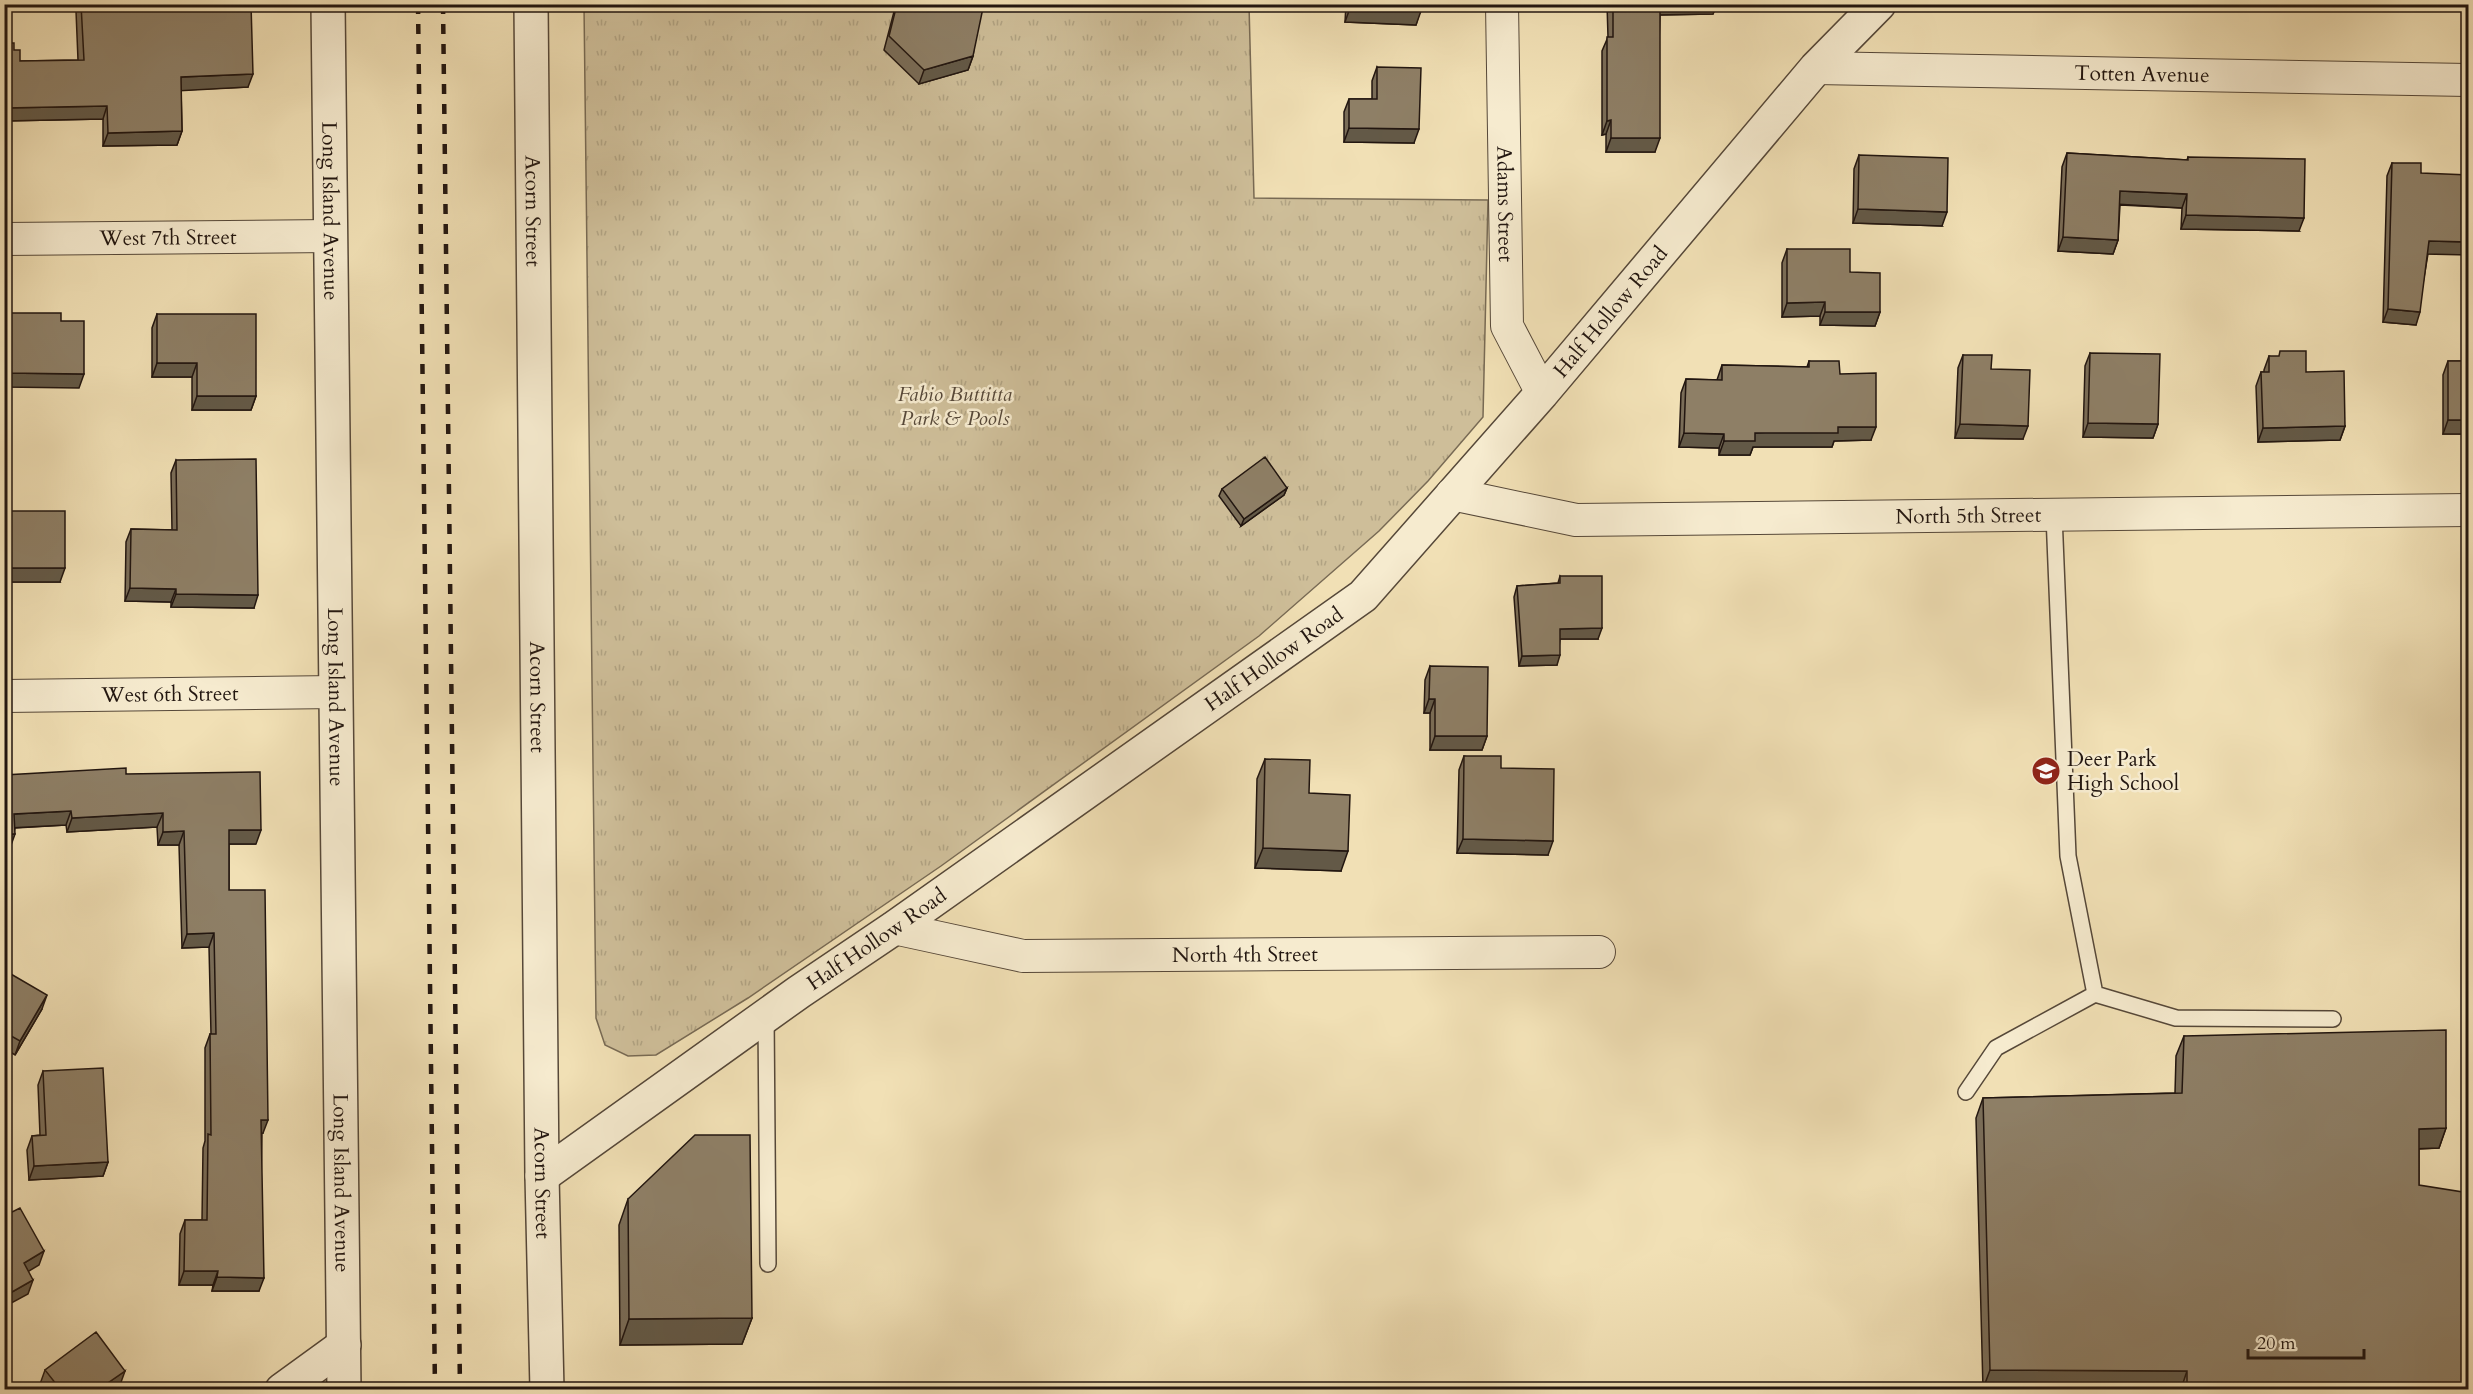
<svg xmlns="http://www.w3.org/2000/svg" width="2473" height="1394" viewBox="0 0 2473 1394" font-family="Cardo,serif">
<defs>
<pattern id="park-tufts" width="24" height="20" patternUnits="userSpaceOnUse" patternTransform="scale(1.5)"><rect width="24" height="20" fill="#cebe99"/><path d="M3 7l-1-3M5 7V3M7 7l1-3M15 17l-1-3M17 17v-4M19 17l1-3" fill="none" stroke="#b1a383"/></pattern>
</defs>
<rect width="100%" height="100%" fill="#f1e0b5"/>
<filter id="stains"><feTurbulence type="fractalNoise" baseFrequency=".00333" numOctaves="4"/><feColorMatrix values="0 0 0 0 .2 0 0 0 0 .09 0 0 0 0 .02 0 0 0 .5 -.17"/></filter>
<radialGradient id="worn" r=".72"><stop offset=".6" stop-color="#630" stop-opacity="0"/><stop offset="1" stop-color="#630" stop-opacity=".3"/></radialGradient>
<path fill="url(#park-tufts)" stroke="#786a54" stroke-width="1.5" d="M 584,5 L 1249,5 L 1254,198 L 1488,200 L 1483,417 L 1428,481 L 1379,531 L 1259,636 L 941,866 L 748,998 L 656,1055 L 628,1056 L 605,1045 L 596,1018 Z"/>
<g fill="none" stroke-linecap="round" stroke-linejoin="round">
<g stroke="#564839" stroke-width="18">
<path id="service" d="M 2054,515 L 2068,856 L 2095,994 L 2176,1018 L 2333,1019
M 766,1015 L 768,1264
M 1966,1092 L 1996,1048 L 2095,994"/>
</g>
<g stroke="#564839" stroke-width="34">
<g id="minor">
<path id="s1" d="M 1502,4 L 1507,326 L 1542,393"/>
<path id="s2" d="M 1816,68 L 2468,80"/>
<path id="s3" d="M 4,239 L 331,236"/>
<path id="s4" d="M 1452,494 L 1576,520 L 2468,510"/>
<path id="s5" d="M 4,696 L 336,692"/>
<path id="s6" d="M 894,928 L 1023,956 L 1599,952"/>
</g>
</g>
<g stroke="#564839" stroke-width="36">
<g id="tertiary">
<path id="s7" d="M 328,4 L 344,1390"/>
<path id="s8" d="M 531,4 L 542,1176 L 547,1390"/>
<path id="s9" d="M 542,1176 L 799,992 L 894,928 L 1363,596 L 1542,393 L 1816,68 L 1879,4"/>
<path d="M 282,1390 L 344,1345"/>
</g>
</g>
<use href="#service" stroke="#f6ebcf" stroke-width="15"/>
<use href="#minor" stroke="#f6ebcf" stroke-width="32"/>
<use href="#tertiary" stroke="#f6ebcf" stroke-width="33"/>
<path stroke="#221610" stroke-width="4.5" stroke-dasharray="10 10" stroke-linecap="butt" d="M 418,4 L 435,1390
M 443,4 L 460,1390"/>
</g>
<path fill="#7a6d58" stroke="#221610" stroke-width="1.5" d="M 78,4 L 251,4 L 248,87 L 181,90 L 182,131 L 177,145 L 103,146 L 103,119 L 4,121 L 4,43 L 14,50 L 20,61 L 78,60 L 76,11 Z
M 896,4 L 980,4 L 973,56 L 968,70 L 919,84 L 884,50 Z
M 1346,4 L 1422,4 L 1416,25 L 1345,22 Z
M 1607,4 L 1717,4 L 1713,14 L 1660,15 L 1655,152 L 1606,152 L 1606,134 L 1602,135 L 1602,51 L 1608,37 Z
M 1377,67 L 1414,143 L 1344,142 L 1344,112 L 1349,99 L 1372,99 L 1372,81 Z
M 2067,153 L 2187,160 L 2188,157 L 2299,231 L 2181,229 L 2182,208 L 2120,205 L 2118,240 L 2113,254 L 2058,251 L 2062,167 Z
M 1859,155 L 1942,226 L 1853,223 L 1854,169 Z
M 2392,163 L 2421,173 L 2428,254 L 2416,325 L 2383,322 L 2387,176 Z
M 1787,249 L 1850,272 L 1880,312 L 1875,326 L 1820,325 L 1820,316 L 1782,317 L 1782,263 Z
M 157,314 L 256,396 L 251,410 L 192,410 L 192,377 L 152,377 L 152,328 Z
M 2090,353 L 2158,424 L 2153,438 L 2083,437 L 2085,366 Z
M 1963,355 L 1991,369 L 2023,439 L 1955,438 L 1958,368 Z
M 2269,356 L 2306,372 L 2345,426 L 2340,440 L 2258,442 L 2256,386 L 2261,372 L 2264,372 L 2264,370 Z
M 1809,361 L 1840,374 L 1871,440 L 1834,441 L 1832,447 L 1753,447 L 1750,455 L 1719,455 L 1719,448 L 1679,447 L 1681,393 L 1686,379 L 1717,380 L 1722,365 L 1807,367 Z
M 2448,361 L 2469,361 L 2469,434 L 2443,434 L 2443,375 Z
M 176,460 L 254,608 L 171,607 L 171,602 L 125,601 L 126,542 L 131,529 L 172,530 L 171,473 Z
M 1287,488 L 1284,495 L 1241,526 L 1219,496 L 1222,489 Z
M 4,511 L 60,582 L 4,582 Z
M 1560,576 L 1598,639 L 1560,639 L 1557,665 L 1519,666 L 1514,597 L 1517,586 L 1558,583 Z
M 1430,666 L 1487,736 L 1482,750 L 1430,750 L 1430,713 L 1424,713 L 1425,680 Z
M 1464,756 L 1501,768 L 1548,855 L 1457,853 L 1459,770 Z
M 1265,759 L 1309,793 L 1341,871 L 1255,868 L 1257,779 Z
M 126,774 L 256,844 L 229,844 L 229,890 L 263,1133 L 262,1133 L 259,1291 L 212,1291 L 213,1285 L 179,1285 L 180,1234 L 185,1220 L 202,1220 L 203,1148 L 205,1141 L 205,1048 L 210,1034 L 211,1034 L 209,947 L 182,948 L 179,845 L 158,845 L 157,827 L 67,832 L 66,825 L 15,828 L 10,848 L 4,775 Z
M 4,970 L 42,1009 L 15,1055 L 4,1048 Z
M 2184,1036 L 2446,1128 L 2439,1148 L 2419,1149 L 2419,1185 L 2469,1389 L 1983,1389 L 1976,1118 L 1983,1098 L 2175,1093 L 2176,1056 Z
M 43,1071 L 108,1162 L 103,1176 L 29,1180 L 27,1150 L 32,1136 L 40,1135 L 38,1085 Z
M 628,1199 L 752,1318 L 742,1344 L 620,1345 L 619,1225 Z
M 45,1370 L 120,1385 L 113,1389 L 44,1389 L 40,1384 Z"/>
<path fill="#635947" stroke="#221610" stroke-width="1.5" d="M 1659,4 L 1717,4 L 1713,14 L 1655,15 Z
M 1350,8 L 1421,11 L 1416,25 L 1345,22 Z
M 973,56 L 968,70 L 919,84 L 924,70 Z
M 253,74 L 248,87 L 176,91 L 181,77 Z
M 107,106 L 103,119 L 4,121 L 4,108 Z
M 1611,120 L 1606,134 L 1602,135 L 1607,121 Z
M 1349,128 L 1419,129 L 1414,143 L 1344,142 Z
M 182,131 L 177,145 L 103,146 L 108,133 Z
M 1611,138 L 1660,138 L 1655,152 L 1606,152 Z
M 2120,191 L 2187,194 L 2182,208 L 2115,204 Z
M 1858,209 L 1947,212 L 1942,226 L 1853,223 Z
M 2186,215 L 2304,218 L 2299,231 L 2181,229 Z
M 2063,237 L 2118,240 L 2113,254 L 2058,251 Z
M 2429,241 L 2469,242 L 2469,255 L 2425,254 Z
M 1825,302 L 1820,316 L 1782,317 L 1787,303 Z
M 2388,309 L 2420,312 L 2416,325 L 2383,322 Z
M 1825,312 L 1880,312 L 1875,326 L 1820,325 Z
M 157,363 L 197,363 L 192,377 L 152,377 Z
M 4,373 L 84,374 L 79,388 L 4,387 Z
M 197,396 L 256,396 L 251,410 L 192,410 Z
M 2448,420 L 2469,420 L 2469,434 L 2443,434 Z
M 2088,423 L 2158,424 L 2153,438 L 2083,437 Z
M 1960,424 L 2028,426 L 2023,439 L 1955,438 Z
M 2345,426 L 2340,440 L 2258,442 L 2263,428 Z
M 1838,427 L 1876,427 L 1871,440 L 1834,441 L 1832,447 L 1753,447 L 1750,455 L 1719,455 L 1724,441 L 1755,433 Z
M 1684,433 L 1724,434 L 1719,448 L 1679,447 Z
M 1287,488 L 1284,495 L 1241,526 L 1244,519 Z
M 7,568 L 65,568 L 60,582 L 4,582 L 4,575 Z
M 130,588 L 176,589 L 171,602 L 125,601 Z
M 176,594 L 258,595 L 254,608 L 171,607 Z
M 1602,628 L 1598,639 L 1557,639 L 1560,629 Z
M 1560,655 L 1557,665 L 1519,666 L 1522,656 Z
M 1429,699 L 1435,699 L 1430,713 L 1424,713 Z
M 1435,736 L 1487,736 L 1482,750 L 1430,750 Z
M 71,811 L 66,825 L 9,828 L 14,814 Z
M 163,813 L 157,827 L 67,832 L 72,818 Z
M 229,830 L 261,830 L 256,844 L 224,844 Z
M 184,831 L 179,845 L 158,845 L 163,832 Z
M 4,834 L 15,834 L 10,848 L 4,848 Z
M 1463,839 L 1553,841 L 1548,855 L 1457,853 Z
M 1263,848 L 1348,851 L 1341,871 L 1255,868 Z
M 214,933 L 209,947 L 182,948 L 187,934 Z
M 47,995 L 42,1009 L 15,1055 L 20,1041 Z
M 261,1120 L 268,1120 L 263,1133 L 256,1134 Z
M 2446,1128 L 2439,1148 L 2411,1149 L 2419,1129 Z
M 108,1162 L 103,1176 L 29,1180 L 34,1166 Z
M 44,1251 L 39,1265 L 19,1277 L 24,1263 Z
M 184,1271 L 218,1271 L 213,1285 L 179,1285 Z
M 217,1277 L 264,1278 L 259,1291 L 212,1291 Z
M 33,1280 L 28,1294 L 4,1307 L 5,1296 Z
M 752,1318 L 742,1344 L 620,1345 L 629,1319 Z
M 1990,1370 L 2187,1371 L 2181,1389 L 1983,1389 Z
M 125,1371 L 120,1385 L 113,1389 L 99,1389 Z"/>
<path fill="#8e7f66" stroke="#221610" stroke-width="1.5" d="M 81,4 L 251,4 L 253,74 L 181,77 L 182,131 L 108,133 L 107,106 L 4,108 L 4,43 L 14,43 L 14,50 L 20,50 L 20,61 L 84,60 Z
M 897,4 L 980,4 L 983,8 L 973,56 L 924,70 L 889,36 Z
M 1350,4 L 1422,4 L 1421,11 L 1350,8 Z
M 1613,4 L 1660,4 L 1660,138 L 1611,138 L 1611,120 L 1607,121 L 1607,37 L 1613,37 Z
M 1377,67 L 1421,68 L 1419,129 L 1349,128 L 1349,99 L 1377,99 Z
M 2067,153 L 2188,160 L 2188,157 L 2305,159 L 2304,218 L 2186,215 L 2187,194 L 2120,191 L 2118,240 L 2063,237 Z
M 1859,155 L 1948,158 L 1947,212 L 1858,209 Z
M 2392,163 L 2421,163 L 2421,173 L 2469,175 L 2469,242 L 2429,241 L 2420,312 L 2388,309 Z
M 1787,249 L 1850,249 L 1850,272 L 1880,273 L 1880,312 L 1825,312 L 1825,302 L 1787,303 Z
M 4,313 L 61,313 L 61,321 L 84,321 L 84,374 L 4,373 Z
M 157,314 L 256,314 L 256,396 L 197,396 L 197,363 L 157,363 Z
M 2280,351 L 2306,351 L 2306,372 L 2344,371 L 2345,426 L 2263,428 L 2261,372 L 2269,372 L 2269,356 L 2279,356 Z
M 2090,353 L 2160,354 L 2158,424 L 2088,423 Z
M 1963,355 L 1992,355 L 1991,369 L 2030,370 L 2028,426 L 1960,424 Z
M 1809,361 L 1839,361 L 1840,374 L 1876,373 L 1876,427 L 1838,427 L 1838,433 L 1755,433 L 1755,441 L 1724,441 L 1724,434 L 1684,433 L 1686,379 L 1722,380 L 1722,365 L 1809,367 Z
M 2448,361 L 2469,361 L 2469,420 L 2448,420 Z
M 1265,457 L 1287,488 L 1244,519 L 1222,489 Z
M 256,459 L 258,595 L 176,594 L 176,589 L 130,588 L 131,529 L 177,530 L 176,460 Z
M 4,511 L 65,511 L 65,568 L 7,568 L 7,561 L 4,561 Z
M 1560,576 L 1602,576 L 1602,628 L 1560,629 L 1560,655 L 1522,656 L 1517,586 L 1560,583 Z
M 1430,666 L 1488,667 L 1487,736 L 1435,736 L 1435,699 L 1429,699 Z
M 1464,756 L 1501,756 L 1501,768 L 1554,769 L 1553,841 L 1463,839 Z
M 1265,759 L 1310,760 L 1309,793 L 1350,795 L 1348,851 L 1263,848 Z
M 126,768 L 126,774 L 260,772 L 261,830 L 229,830 L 229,890 L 265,890 L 268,1120 L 261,1120 L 264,1278 L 217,1277 L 218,1271 L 184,1271 L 185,1220 L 207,1220 L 208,1134 L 211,1135 L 210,1034 L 216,1034 L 214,933 L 187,934 L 184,831 L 163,832 L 163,813 L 72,818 L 71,811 L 14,814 L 15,834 L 4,834 L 4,775 Z
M 4,970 L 47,995 L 20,1041 L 4,1032 Z
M 2446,1030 L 2446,1128 L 2419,1129 L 2419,1185 L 2469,1193 L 2469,1389 L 2187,1389 L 2187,1371 L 1990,1370 L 1983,1098 L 2182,1093 L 2184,1036 Z
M 103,1068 L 108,1162 L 34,1166 L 32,1136 L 46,1135 L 43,1071 Z
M 695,1135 L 750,1135 L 752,1318 L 629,1319 L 628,1199 Z
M 20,1208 L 44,1251 L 24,1263 L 33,1280 L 5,1296 L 4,1216 Z
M 96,1332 L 125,1371 L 99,1389 L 60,1389 L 45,1370 Z"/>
<defs>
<g id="school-disc" transform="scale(1.5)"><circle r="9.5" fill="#8f2418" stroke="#f6ebcf"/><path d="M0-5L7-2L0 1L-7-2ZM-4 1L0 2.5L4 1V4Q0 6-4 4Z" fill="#fff"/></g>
</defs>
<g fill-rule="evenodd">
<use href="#school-disc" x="2046" y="771"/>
</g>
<g text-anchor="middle" stroke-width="5" stroke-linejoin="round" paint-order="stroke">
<g font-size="21" fill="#221610" stroke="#f6ebcf">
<text dy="7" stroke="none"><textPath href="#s2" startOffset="326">Totten Avenue</textPath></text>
<text dy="7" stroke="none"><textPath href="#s1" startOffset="200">Adams Street</textPath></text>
<text dy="7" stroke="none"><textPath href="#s7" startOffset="207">Long Island Avenue</textPath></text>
<text dy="7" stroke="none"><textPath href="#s8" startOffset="207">Acorn Street</textPath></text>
<text dy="7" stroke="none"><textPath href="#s3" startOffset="164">West 7th Street</textPath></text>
<text dy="7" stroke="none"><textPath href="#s9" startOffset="1382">Half Hollow Road</textPath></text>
<text dy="7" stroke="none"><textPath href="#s4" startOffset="519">North 5th Street</textPath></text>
<text dy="7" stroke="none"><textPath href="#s9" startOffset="896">Half Hollow Road</textPath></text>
<text dy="7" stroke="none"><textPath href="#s5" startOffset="166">West 6th Street</textPath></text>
<text dy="7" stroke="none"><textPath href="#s7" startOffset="693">Long Island Avenue</textPath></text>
<text dy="7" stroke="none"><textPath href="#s8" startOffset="693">Acorn Street</textPath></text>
<text dy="7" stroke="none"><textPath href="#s9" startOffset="410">Half Hollow Road</textPath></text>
<text dy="7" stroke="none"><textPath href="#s6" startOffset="354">North 4th Street</textPath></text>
<text dy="7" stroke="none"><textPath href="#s7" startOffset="1179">Long Island Avenue</textPath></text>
<text dy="7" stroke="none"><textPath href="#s8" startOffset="1179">Acorn Street</textPath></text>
</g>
<g font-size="21" font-style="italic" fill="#564839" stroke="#f6ebcf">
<text x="955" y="401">Fabio Buttitta<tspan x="955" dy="24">Park &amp; Pools</tspan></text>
</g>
<g font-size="21" fill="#221610" stroke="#f6ebcf" text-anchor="start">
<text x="2067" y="766">Deer Park<tspan x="2067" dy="24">High School</tspan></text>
</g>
</g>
<rect width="2473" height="1394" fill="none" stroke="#f1e0b5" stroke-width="24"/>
<rect x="6" y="6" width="2461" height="1382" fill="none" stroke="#221610" stroke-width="3"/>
<rect x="12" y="12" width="2449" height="1370" fill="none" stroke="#221610" stroke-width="1.5"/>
<path d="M2248 1349v9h116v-9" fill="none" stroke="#221610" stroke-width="3"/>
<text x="2257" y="1349" font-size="18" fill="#221610" stroke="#f6ebcf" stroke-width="4.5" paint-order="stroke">20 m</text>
<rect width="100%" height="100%" filter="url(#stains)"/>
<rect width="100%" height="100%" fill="url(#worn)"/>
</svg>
